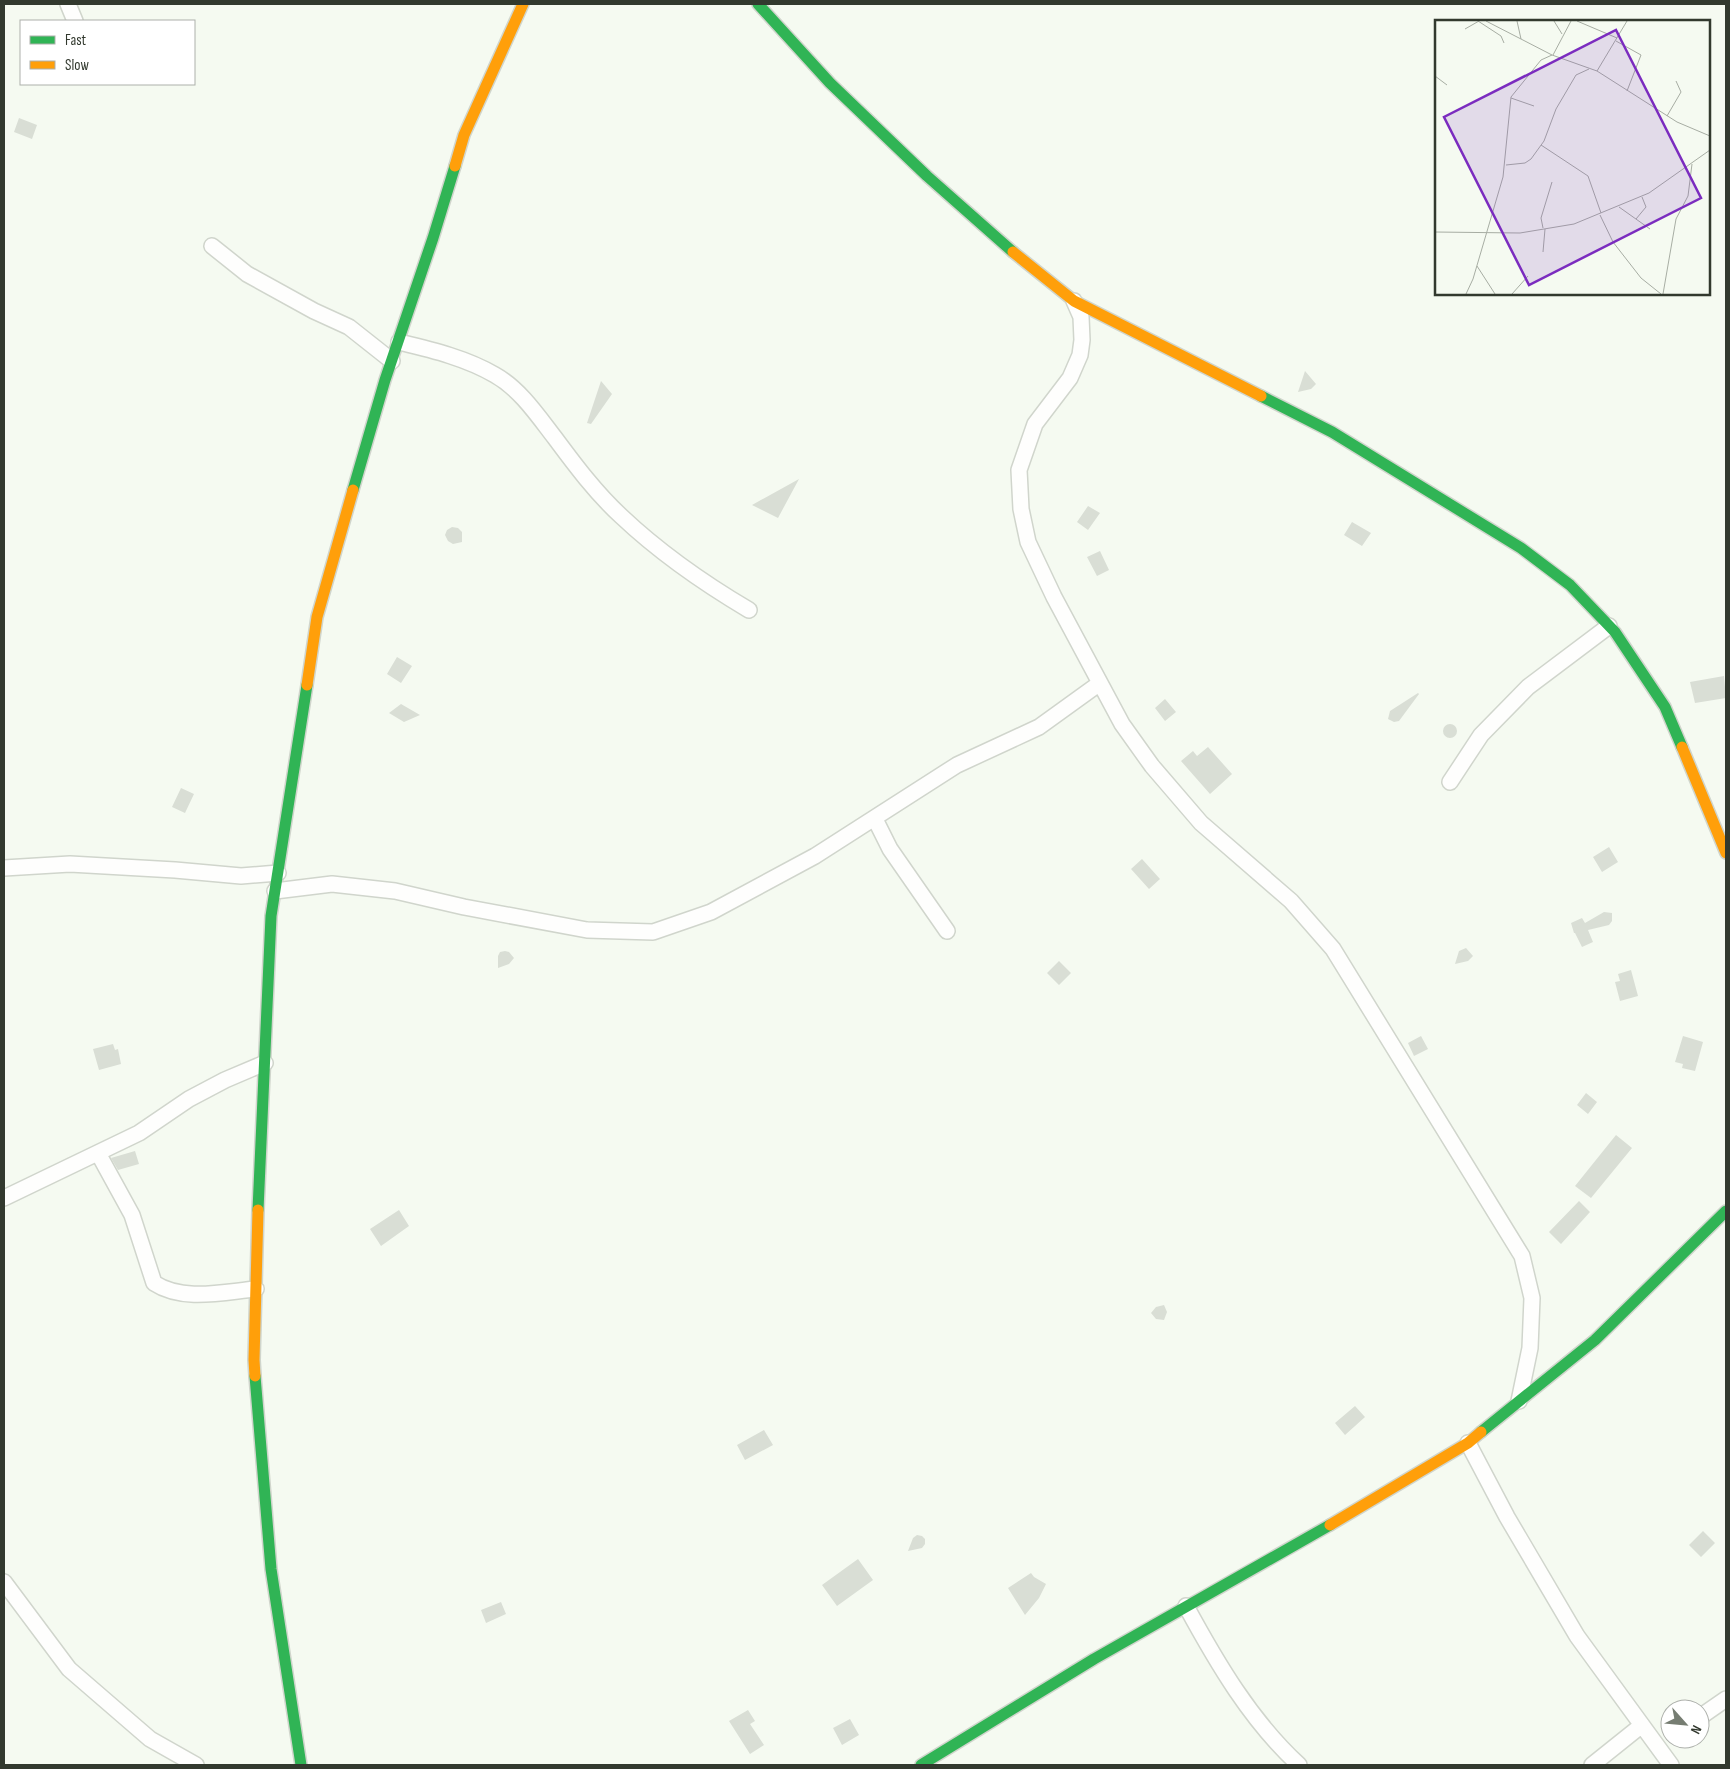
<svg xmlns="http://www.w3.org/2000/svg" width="1730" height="1769" viewBox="0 0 1730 1769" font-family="'Sofia Sans Condensed',sans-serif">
<rect width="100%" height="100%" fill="#f5faf1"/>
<path fill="#d9ded5" d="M 19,118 L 37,125 L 32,139 L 14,132 Z
M 1305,371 L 1316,384 L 1311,389 L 1298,392 Z
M 601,381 L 612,394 L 591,424 L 587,423 Z
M 799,479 L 778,518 L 752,505 Z
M 1088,506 L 1100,513 L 1088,530 L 1077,522 Z
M 1352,522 L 1371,533 L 1362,546 L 1344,535 Z
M 452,527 L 458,528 L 462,532 L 462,542 L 453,544 L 448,541 L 445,535 L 447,530 Z
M 1100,551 L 1109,570 L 1097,576 L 1087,557 Z
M 397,657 L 412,666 L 401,683 L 387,674 Z
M 1724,676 L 1726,698 L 1695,703 L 1690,682 Z
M 1418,693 L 1419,694 L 1399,721 L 1394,722 L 1388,719 L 1390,711 Z
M 1165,699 L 1176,712 L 1165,721 L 1155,708 Z
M 401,704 L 420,715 L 404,722 L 389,713 Z
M1443 731a7 7 0 1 1 14 0a7 7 0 1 1-14 0Z
M 1208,747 L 1232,774 L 1210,794 L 1181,761 L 1193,751 L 1197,756 Z
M 181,788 L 194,794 L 185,813 L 172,807 Z
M 1609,847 L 1618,862 L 1602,872 L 1593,857 Z
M 1142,859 L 1160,879 L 1149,889 L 1131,869 Z
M 1604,912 L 1612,913 L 1612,921 L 1609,925 L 1588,930 L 1593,942 L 1582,947 L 1575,933 L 1574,933 L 1571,923 L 1582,918 L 1585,923 Z
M 1466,948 L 1473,956 L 1468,961 L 1455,964 L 1459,951 Z
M 505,951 L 509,952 L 514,958 L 509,964 L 498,968 L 498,956 L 500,952 Z
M 1059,961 L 1071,973 L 1059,985 L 1047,973 Z
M 1631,970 L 1638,996 L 1620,1001 L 1615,982 L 1620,981 L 1618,974 Z
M 1421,1036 L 1428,1049 L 1414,1056 L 1408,1043 Z
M 1683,1036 L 1703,1042 L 1695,1071 L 1682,1068 L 1683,1064 L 1675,1062 Z
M 113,1044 L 115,1050 L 118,1049 L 121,1064 L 99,1070 L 93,1049 Z
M 1586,1093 L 1597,1102 L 1588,1114 L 1577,1105 Z
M 1616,1135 L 1632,1148 L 1591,1198 L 1575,1186 Z
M 135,1151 L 139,1164 L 118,1170 L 111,1158 Z
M 1579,1201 L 1590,1212 L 1561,1244 L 1549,1232 Z
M 399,1210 L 409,1226 L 381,1246 L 370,1229 Z
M 1164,1305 L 1167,1312 L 1164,1320 L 1156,1319 L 1151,1313 L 1156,1307 Z
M 1355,1406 L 1365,1417 L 1345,1435 L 1335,1423 Z
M 764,1430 L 773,1445 L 745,1460 L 737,1445 Z
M 1703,1531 L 1715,1543 L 1701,1557 L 1689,1545 Z
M 917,1535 L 922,1536 L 925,1539 L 925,1544 L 922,1548 L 908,1551 L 913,1538 Z
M 858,1559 L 873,1580 L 837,1606 L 822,1585 Z
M 1031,1573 L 1034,1577 L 1046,1584 L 1039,1598 L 1025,1615 L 1008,1588 Z
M 501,1602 L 506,1614 L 486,1623 L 481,1610 Z
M 748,1710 L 755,1721 L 750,1724 L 764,1745 L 750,1754 L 729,1721 Z
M 850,1719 L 859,1735 L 842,1745 L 833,1728 Z"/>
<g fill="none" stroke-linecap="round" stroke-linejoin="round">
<g stroke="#d0d5cc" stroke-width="18">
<path id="street" d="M 68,4 L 75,21
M 212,246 L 247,274 L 314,311 L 349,327 L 392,361
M 1074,301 L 1081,317 L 1082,340 L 1080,355 L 1070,378 L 1035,424 L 1019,470 L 1021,509 L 1028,542 L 1054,597 L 1122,724 L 1152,766 L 1201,823 L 1291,901 L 1333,949 L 1522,1256 L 1532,1298 L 1530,1348 L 1519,1401
M 399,342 C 432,350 466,358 495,375 C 520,389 538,416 555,438 C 575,465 596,493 621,516 C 658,551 705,584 749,610
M 1450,782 L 1481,735 L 1528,687 L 1609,626
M 875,819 L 890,849 L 947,931
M 4,868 L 70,864 L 175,870 L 241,876 L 278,873
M 275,891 L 332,884 L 395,891 L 464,907 L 587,930 L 653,932 L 711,912 L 815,856 L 957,765 L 1039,727 L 1100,683
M 98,1153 L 132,1215 L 154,1283 C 183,1302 223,1292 256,1289
M 4,1198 L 139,1133 L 189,1099 L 225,1080 L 265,1063
M 1468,1443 L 1507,1517 L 1577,1636 L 1671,1765
M 4,1582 L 69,1669 L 150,1739 L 196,1765
M 1186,1606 C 1217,1663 1251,1721 1299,1765
M 1700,1717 L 1726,1699
M 1592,1765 L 1642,1725"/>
</g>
<g stroke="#d0d5cc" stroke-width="14">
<path id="fast" d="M 758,4 L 830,83 L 927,176 L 1013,252
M 1261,396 L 1332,432 L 1521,548 L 1570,585 L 1615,632 L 1665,707 L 1682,747
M 353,490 L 385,380 L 433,238 L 455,166
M 258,1210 L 271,916 L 307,685
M 255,1376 L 271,1569 L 301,1765
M 1481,1432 L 1595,1340 L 1726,1211
M 921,1765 L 1094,1659 L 1330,1525"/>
</g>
<g stroke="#d0d5cc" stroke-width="14">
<path id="slow" d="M 455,166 L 464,135 L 523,4
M 1013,252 L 1074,301 L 1261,396
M 307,685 L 317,617 L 353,490
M 1682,747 L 1726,853
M 255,1376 L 254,1360 L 258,1210
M 1330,1525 L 1468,1443 L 1481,1432"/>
</g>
<use href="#street" stroke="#fefefd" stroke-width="15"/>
<use href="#fast" stroke="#30b455" stroke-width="11"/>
<use href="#slow" stroke="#ff9f0a" stroke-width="11"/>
</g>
<g transform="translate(1435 20)">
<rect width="275" height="275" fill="#f5faf1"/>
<path fill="none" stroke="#a7ada3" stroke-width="1" d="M 43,1 L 66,16 L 69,23M 51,1 L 117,35 L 162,51 L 242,102 L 275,116M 82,1 L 86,19M 119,1 L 127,14M 142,1 L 182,18M 30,9 L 44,1M 181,21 L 206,35 L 192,71M 118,35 L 136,1M 162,51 L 192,1M 0,56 L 12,65M 76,78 L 99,86M 232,96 L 246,72 L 241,61M 106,125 L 153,156 L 166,193M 71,145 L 90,143 L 96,139 L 109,121 L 121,89 L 141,55 L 154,49M 184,187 L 215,209M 165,195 L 178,222 L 206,258 L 226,274M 201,199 L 211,187 L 207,177M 108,208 L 106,198 L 117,162M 0,212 L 85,213 L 139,204 L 214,173 L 275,130M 108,232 L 110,209M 42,246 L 60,274M 31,274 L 38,259 L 68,157 L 76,77 L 106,40 L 117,35M 77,274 L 93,256M 228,274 L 241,199 L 253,176 L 257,144"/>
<path fill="#7b2cbf" fill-opacity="0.15" stroke="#7b2cbf" stroke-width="2.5" d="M 181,10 L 266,178 L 94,265 L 9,97 Z"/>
<rect width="275" height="275" fill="none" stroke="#32392e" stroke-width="2.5"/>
</g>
<rect width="1730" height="1769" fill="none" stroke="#32392e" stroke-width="10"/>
<rect x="20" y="20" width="175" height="65" fill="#ffffff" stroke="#adb0ab"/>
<rect x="30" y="36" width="25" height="8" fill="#30b455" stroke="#adb0ab"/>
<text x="65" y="45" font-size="15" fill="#32392e">Fast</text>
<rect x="30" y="61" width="25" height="8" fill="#ff9f0a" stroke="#adb0ab"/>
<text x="65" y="70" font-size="15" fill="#32392e">Slow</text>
<g transform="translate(1685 1724) rotate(117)"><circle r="24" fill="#ffffff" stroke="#adb0ab"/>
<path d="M0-4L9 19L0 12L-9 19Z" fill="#767d72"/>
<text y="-8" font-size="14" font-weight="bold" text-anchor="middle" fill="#32392e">N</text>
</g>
</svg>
